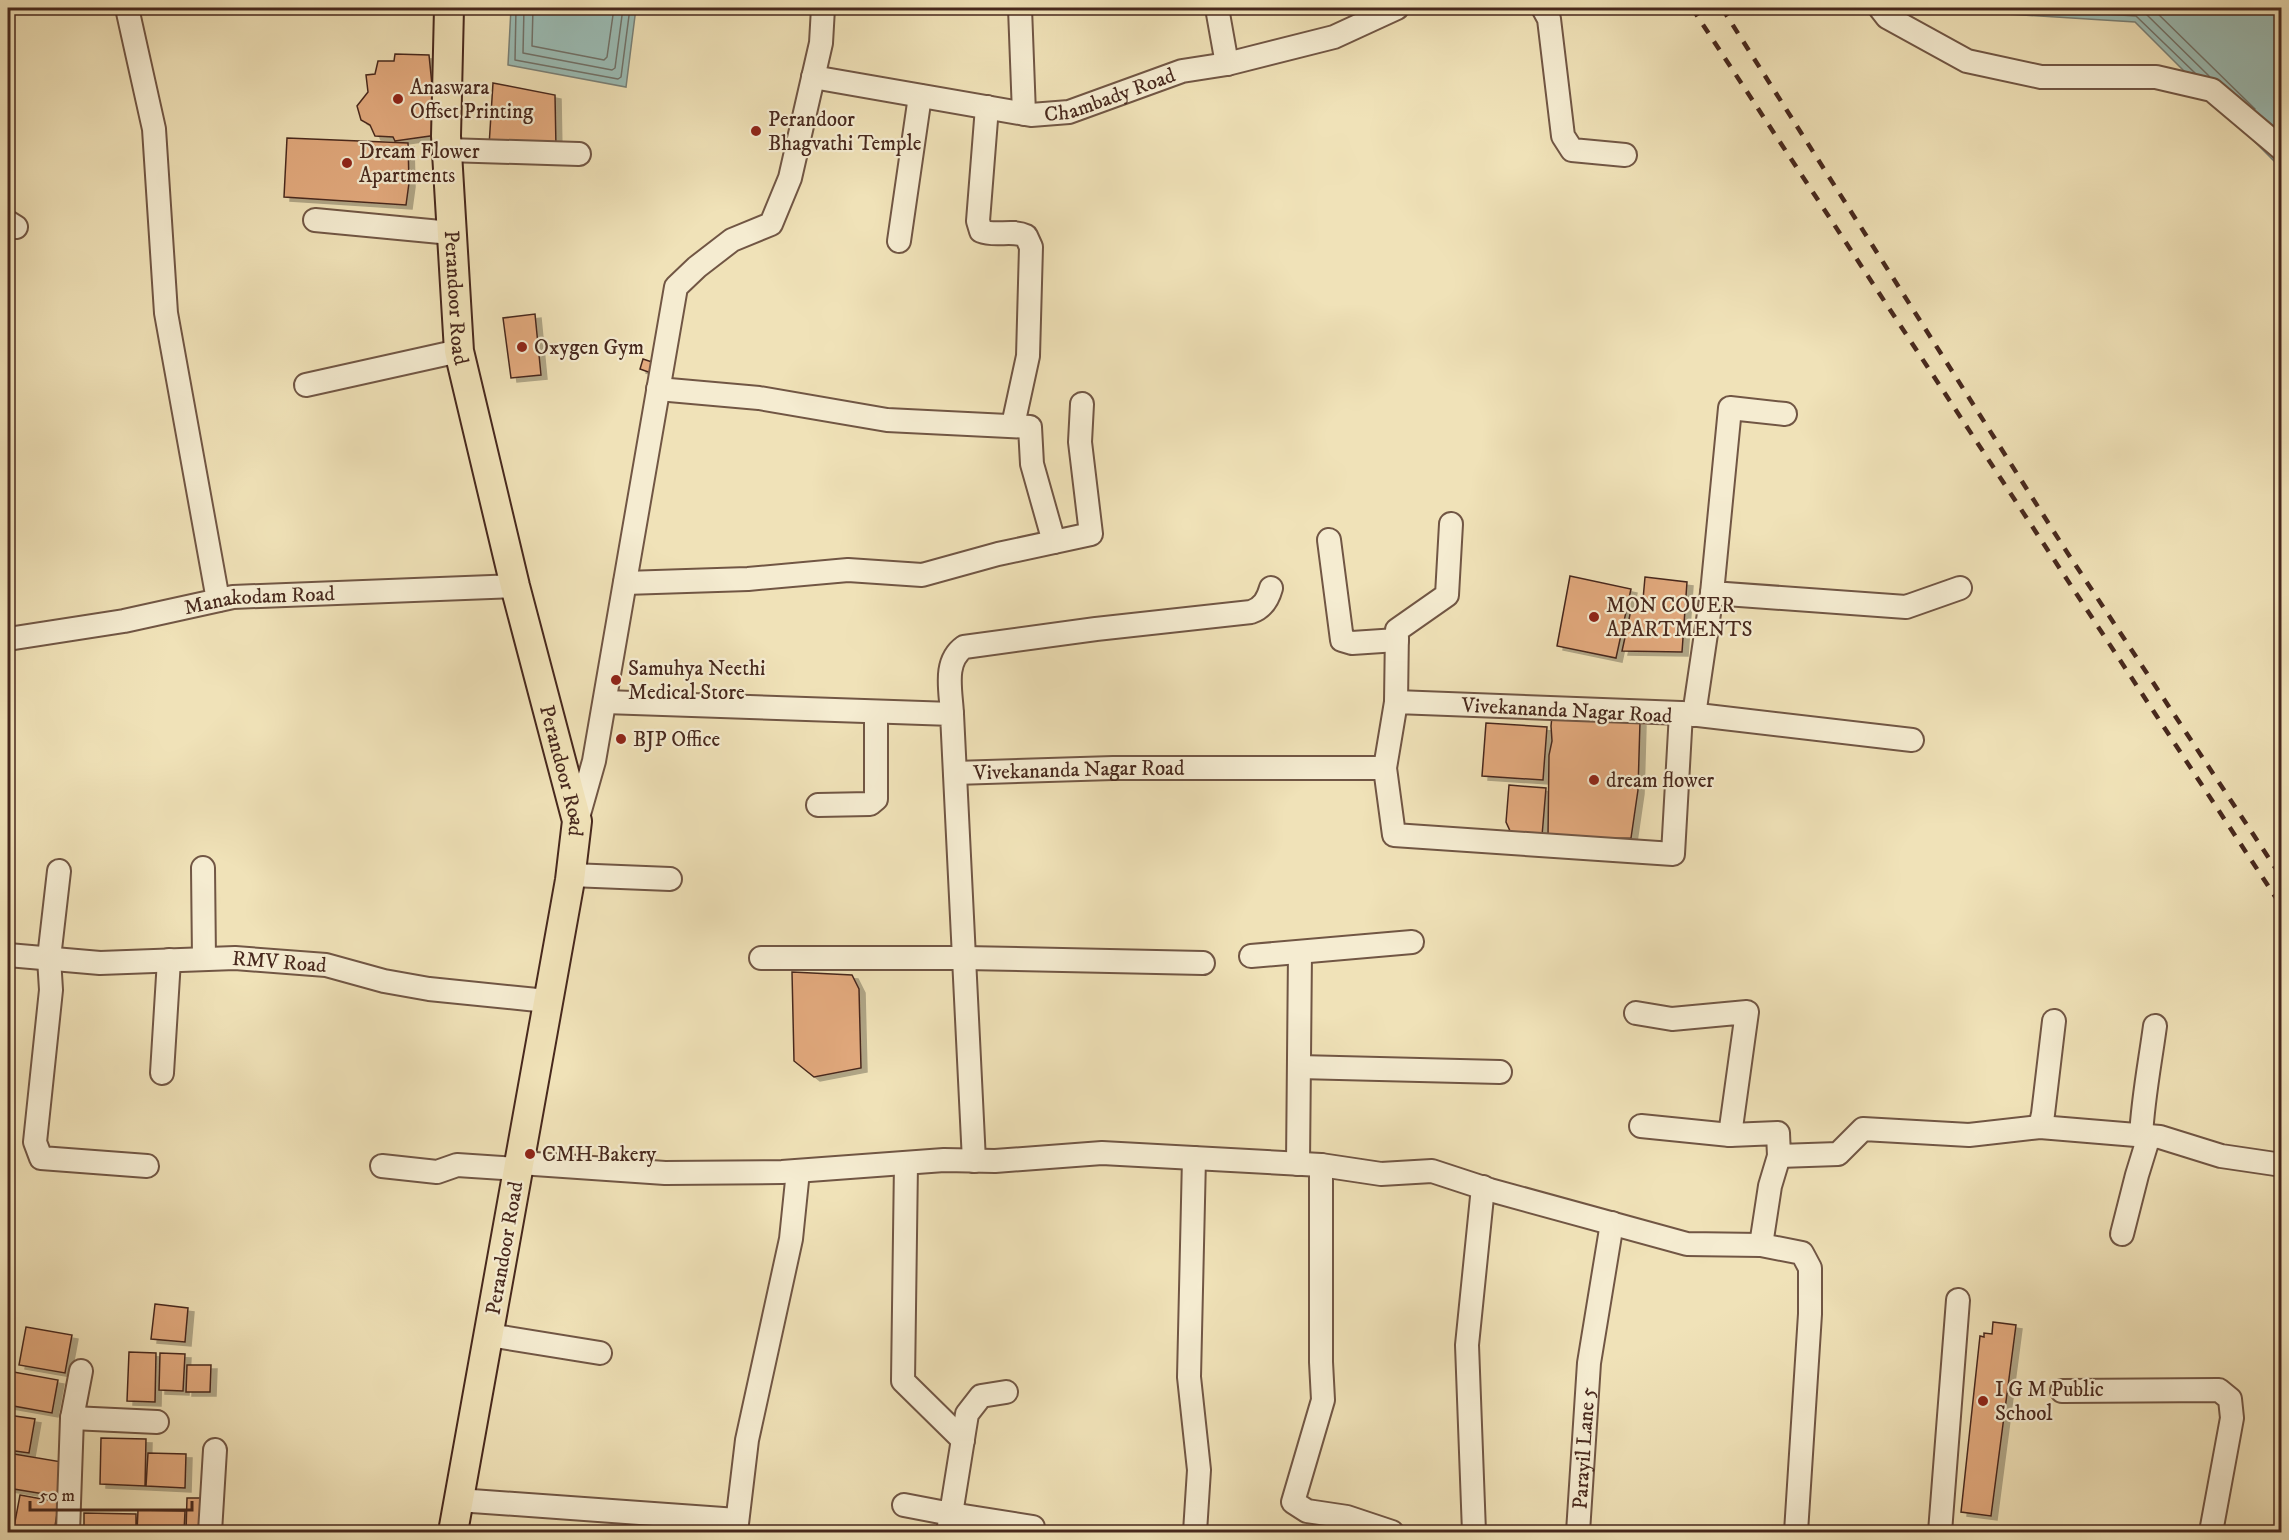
<svg xmlns="http://www.w3.org/2000/svg" width="2289" height="1540" viewBox="0 0 2289 1540" font-family="'IM FELL DW Pica',serif">
<defs>
<filter id="shadow"><feDropShadow dx="6" dy="4" stdDeviation="0" flood-color="#0004"/></filter>
</defs>
<rect width="100%" height="100%" fill="#f0e2b8"/>
<filter id="stains"><feTurbulence type="fractalNoise" baseFrequency=".00333" numOctaves="4"/><feColorMatrix values="0 0 0 0 .2 0 0 0 0 .09 0 0 0 0 .02 0 0 0 .5 -.17"/></filter>
<radialGradient id="worn" r=".72"><stop offset=".6" stop-color="#630" stop-opacity="0"/><stop offset="1" stop-color="#630" stop-opacity=".3"/></radialGradient>
<path fill="#9bbdb6" stroke="#798179" stroke-width="1.5" d="M 511,8 L 636,8 L 626,87 L 508,65 Z
M 1912,8 L 2281,8 L 2281,168 L 2135,22 Z"/>
<g fill="none" stroke-linecap="round" stroke-linejoin="round">
<path stroke="#71726a" stroke-width="1.5" d="M 516,8 L 515,60 L 618,79 L 621,77 L 630,8
M 524,8 L 523,53 L 612,70 L 615,68 L 623,8
M 533,8 L 532,46 L 604,60 L 607,57 L 614,8
M 2007,8 L 2136,16 L 2195,73
M 2126,8 L 2137,8 L 2144,12 L 2209,76
M 2152,8 L 2255,109"/>
</g>
<path fill="#e3aa7e" stroke="#47281d" stroke-width="1.5" filter="url(#shadow)" d="M 395,54 L 429,55 L 437,135 L 395,141 L 393,137 L 375,136 L 370,125 L 361,120 L 357,106 L 368,92 L 366,75 L 375,74 L 378,61 L 394,61 Z
M 493,83 L 555,95 L 556,148 L 489,146 Z
M 287,138 L 408,143 L 409,183 L 406,205 L 284,197 Z
M 535,314 L 541,375 L 511,378 L 503,318 Z
M 643,359 L 652,362 L 651,373 L 640,369 Z
M 1570,576 L 1631,589 L 1616,658 L 1557,646 Z
M 1645,577 L 1687,582 L 1682,652 L 1622,651 L 1631,610 L 1642,611 Z
M 1553,707 L 1640,722 L 1638,790 L 1631,838 L 1598,839 L 1548,836 L 1549,755 L 1552,741 L 1551,726 Z
M 1486,723 L 1547,727 L 1543,780 L 1482,776 Z
M 1509,785 L 1546,788 L 1542,836 L 1511,833 L 1506,822 Z
M 792,972 L 852,975 L 859,989 L 861,1068 L 814,1077 L 794,1061 Z
M 155,1304 L 188,1308 L 185,1342 L 151,1339 Z
M 1993,1322 L 2016,1325 L 1991,1516 L 1961,1512 L 1980,1336 L 1984,1337 L 1984,1333 L 1992,1334 Z
M 26,1327 L 72,1335 L 65,1373 L 19,1365 Z
M 129,1352 L 156,1353 L 155,1402 L 127,1401 Z
M 160,1353 L 185,1354 L 183,1391 L 159,1390 Z
M 187,1365 L 211,1365 L 210,1392 L 186,1392 Z
M 8,1371 L 58,1380 L 52,1413 L 8,1405 Z
M 8,1415 L 35,1419 L 29,1453 L 8,1450 Z
M 101,1438 L 146,1439 L 145,1486 L 100,1484 Z
M 8,1453 L 68,1463 L 62,1497 L 8,1488 Z
M 148,1453 L 186,1454 L 185,1488 L 146,1486 Z
M 20,1495 L 59,1502 L 54,1532 L 14,1527 Z
M 187,1498 L 208,1498 L 207,1532 L 186,1532 Z
M 138,1510 L 185,1511 L 184,1532 L 137,1532 Z
M 84,1513 L 136,1514 L 136,1532 L 84,1532 Z"/>
<g fill="none" stroke-linecap="round" stroke-linejoin="round">
<g stroke="#715644" stroke-width="26">
<g id="minor">
<path d="M 127,8 L 154,129 L 166,313 L 218,600"/>
<path d="M 1020,8 L 1024,114"/>
<path d="M 1217,8 L 1227,64"/>
<path d="M 1543,8 L 1549,19 L 1563,136 L 1572,150 L 1625,155"/>
<path d="M 1880,8 L 1887,17 L 1967,61 L 2041,77 L 2156,77 L 2212,90 L 2282,149"/>
<path id="s1" d="M 813,77 L 1031,115 L 1069,112 L 1182,71 L 1227,64 L 1334,37 L 1397,8"/>
<path d="M 987,107 L 978,221 L 981,231 C 996,237 1012,229 1026,236 L 1031,247 L 1028,356 L 1013,425"/>
<path d="M 447,150 L 579,154"/>
<path d="M 315,220 L 451,233"/>
<path d="M 8,222 L 16,227"/>
<path d="M 899,241 L 920,96"/>
<path d="M 306,385 L 459,351"/>
<path d="M 658,389 L 759,398 L 887,420 L 1030,427 L 1032,464 L 1054,542"/>
<path d="M 1785,414 L 1730,408 L 1712,593 L 1906,607 L 1960,588"/>
<path d="M 1329,540 L 1342,640 L 1352,643 L 1397,640"/>
<path d="M 625,583 L 748,579 L 848,570 L 922,575 L 998,554 L 1091,534 L 1080,442 L 1082,404"/>
<path id="s2" d="M 8,639 L 124,621 L 233,597 L 515,586"/>
<path d="M 605,702 L 952,714 L 974,1161"/>
<path d="M 1396,702 L 1397,630 L 1447,595 L 1451,524"/>
<path d="M 1681,713 L 1912,740"/>
<path d="M 952,714 C 951,691 943,662 964,647 L 1096,629 L 1251,612 C 1263,608 1268,599 1271,588"/>
<path d="M 1694,715 L 1712,593"/>
<path id="s3" d="M 955,773 L 1113,768 L 1385,768 L 1394,835 L 1673,854 L 1681,713 L 1396,702 L 1385,768"/>
<path d="M 818,805 L 870,804 L 876,799 L 876,712"/>
<path d="M 577,821 L 594,761 L 676,287 L 697,267 L 732,240 L 771,224 L 790,178 L 821,43 L 823,8"/>
<path d="M 203,868 L 204,959"/>
<path d="M 59,871 L 49,958 L 51,990 L 35,1142 L 41,1158 L 147,1166"/>
<path d="M 571,875 L 670,879"/>
<path id="s4" d="M 8,955 L 100,963 L 235,958 L 326,965 L 384,981 L 429,989 L 547,1001"/>
<path d="M 1251,956 L 1412,942"/>
<path d="M 761,958 L 965,958 L 1203,963"/>
<path d="M 1636,1013 L 1672,1019 L 1747,1012 L 1730,1135 L 1778,1133 L 1779,1156 L 1838,1154 L 1863,1129 L 1969,1135 L 2040,1127 L 2160,1137 L 2221,1156 L 2282,1165"/>
<path d="M 1299,1067 L 1500,1072"/>
<path d="M 162,1073 L 169,960"/>
<path d="M 1641,1126 L 1730,1135"/>
<path d="M 2040,1127 L 2043,1114 L 2054,1021"/>
<path d="M 2141,1136 C 2143,1098 2150,1063 2155,1026"/>
<path d="M 1194,1158 L 1189,1377 L 1199,1470 L 1195,1532"/>
<path d="M 520,1163 L 665,1173 L 782,1172 L 944,1160 L 995,1161 L 1102,1153 L 1321,1165 L 1381,1174 L 1432,1171 L 1490,1190 L 1687,1244 L 1761,1245 L 1802,1253 L 1810,1268 L 1810,1314 L 1796,1532"/>
<path d="M 906,1163 L 903,1381 L 963,1440"/>
<path d="M 1298,1164 L 1300,952"/>
<path d="M 1321,1165 L 1321,1362 L 1323,1400 L 1293,1502 L 1307,1511 L 1347,1517 L 1392,1532"/>
<path d="M 382,1166 L 437,1172 L 457,1165 L 519,1169"/>
<path d="M 2122,1234 L 2137,1175 L 2149,1136"/>
<path d="M 1761,1245 L 1770,1186 L 1779,1156"/>
<path d="M 489,1335 L 600,1353"/>
<path d="M 2062,1391 L 2219,1390 L 2230,1399 L 2232,1418 L 2211,1532"/>
<path d="M 72,1418 L 157,1422"/>
<path d="M 458,1500 L 737,1520"/>
<path d="M 904,1505 L 951,1514 L 967,1414 L 981,1396 L 1006,1392"/>
<path d="M 68,1532 L 72,1418 L 81,1371"/>
<path d="M 210,1532 L 215,1450"/>
<path d="M 736,1532 L 747,1440 L 791,1239 L 798,1171"/>
<path d="M 948,1532 L 951,1514 L 1033,1527"/>
<path d="M 1474,1532 L 1467,1345 L 1483,1187"/>
<path id="s5" d="M 1578,1532 L 1589,1363 L 1612,1223"/>
<path d="M 1940,1532 L 1958,1300"/>
</g>
</g>
<g stroke="#47281d" stroke-width="32">
<g id="major">
<path id="s6" d="M 449,8 L 446,136 L 459,351 L 515,586 L 577,821 L 570,880 L 453,1532"/>
</g>
</g>
<use href="#minor" stroke="#f5ecd1" stroke-width="22"/>
<use href="#major" stroke="#f0e2b8" stroke-width="28"/>
<path stroke="#47281d" stroke-width="4.5" stroke-dasharray="10 10" stroke-linecap="butt" d="M 1692,8 L 2282,907
M 1722,8 L 2061,543 L 2282,878"/>
</g>
<g fill="#8f2418" stroke="#f5ecd1" stroke-width="2">
<circle cx="398" cy="99" r="6"/>
<circle cx="756" cy="131" r="6"/>
<circle cx="347" cy="163" r="6"/>
<circle cx="522" cy="347" r="6"/>
<circle cx="1594" cy="617" r="6"/>
<circle cx="616" cy="680" r="6"/>
<circle cx="621" cy="739" r="6"/>
<circle cx="1594" cy="780" r="6"/>
<circle cx="530" cy="1154" r="6"/>
<circle cx="1983" cy="1401" r="6"/>
</g>
<g text-anchor="middle" stroke-width="4.5" stroke-linejoin="round" paint-order="stroke">
<g font-size="21" fill="#47281d" stroke="#f5ecd1" text-anchor="start">
<text x="410" y="94">Anaswara<tspan x="410" dy="24">Offset Printing</tspan></text>
<text x="768" y="126">Perandoor<tspan x="768" dy="24">Bhagvathi Temple</tspan></text>
<text x="359" y="158">Dream Flower<tspan x="359" dy="24">Apartments</tspan></text>
<text x="534" y="354">Oxygen Gym</text>
<text x="1606" y="612">MON COUER<tspan x="1606" dy="24">APARTMENTS</tspan></text>
<text x="628" y="675">Samuhya Neethi<tspan x="628" dy="24">Medical Store</tspan></text>
<text x="633" y="746">BJP Office</text>
<text x="1606" y="787">dream flower</text>
<text x="542" y="1161">CMH Bakery</text>
<text x="1995" y="1396">I G M Public<tspan x="1995" dy="24">School</tspan></text>
</g>
<g font-size="21" fill="#47281d" stroke="#f5ecd1">
<text dy="7" stroke="none"><textPath href="#s1" startOffset="303">Chambady Road</textPath></text>
<text dy="7" stroke="none"><textPath href="#s6" startOffset="290">Perandoor Road</textPath></text>
<text dy="7" stroke="none"><textPath href="#s2" startOffset="255">Manakodam Road</textPath></text>
<text transform="translate(1567 710) rotate(3)" y="7">Vivekananda Nagar Road</text>
<text dy="7" stroke="none"><textPath href="#s6" startOffset="776">Perandoor Road</textPath></text>
<text dy="7" stroke="none"><textPath href="#s3" startOffset="124">Vivekananda Nagar Road</textPath></text>
<text dy="7" stroke="none"><textPath href="#s4" startOffset="272">RMV Road</textPath></text>
<text transform="translate(504 1248) rotate(-80)" y="7">Perandoor Road</text>
<text dy="7" stroke="none"><textPath href="#s5" startOffset="84">Parayil Lane 5</textPath></text>
</g>
</g>
<rect width="2289" height="1540" fill="none" stroke="#f0e2b8" stroke-width="30"/>
<rect x="9" y="9" width="2271" height="1522" fill="none" stroke="#47281d" stroke-width="3"/>
<rect x="15" y="15" width="2259" height="1510" fill="none" stroke="#47281d" stroke-width="1.5"/>
<path d="M30 1501v9h162v-9" fill="none" stroke="#47281d" stroke-width="3"/>
<text x="39" y="1501" font-size="18" fill="#47281d" stroke="#f5ecd1" stroke-width="4.5" paint-order="stroke">50 m</text>
<rect width="100%" height="100%" filter="url(#stains)"/>
<rect width="100%" height="100%" fill="url(#worn)"/>
</svg>
